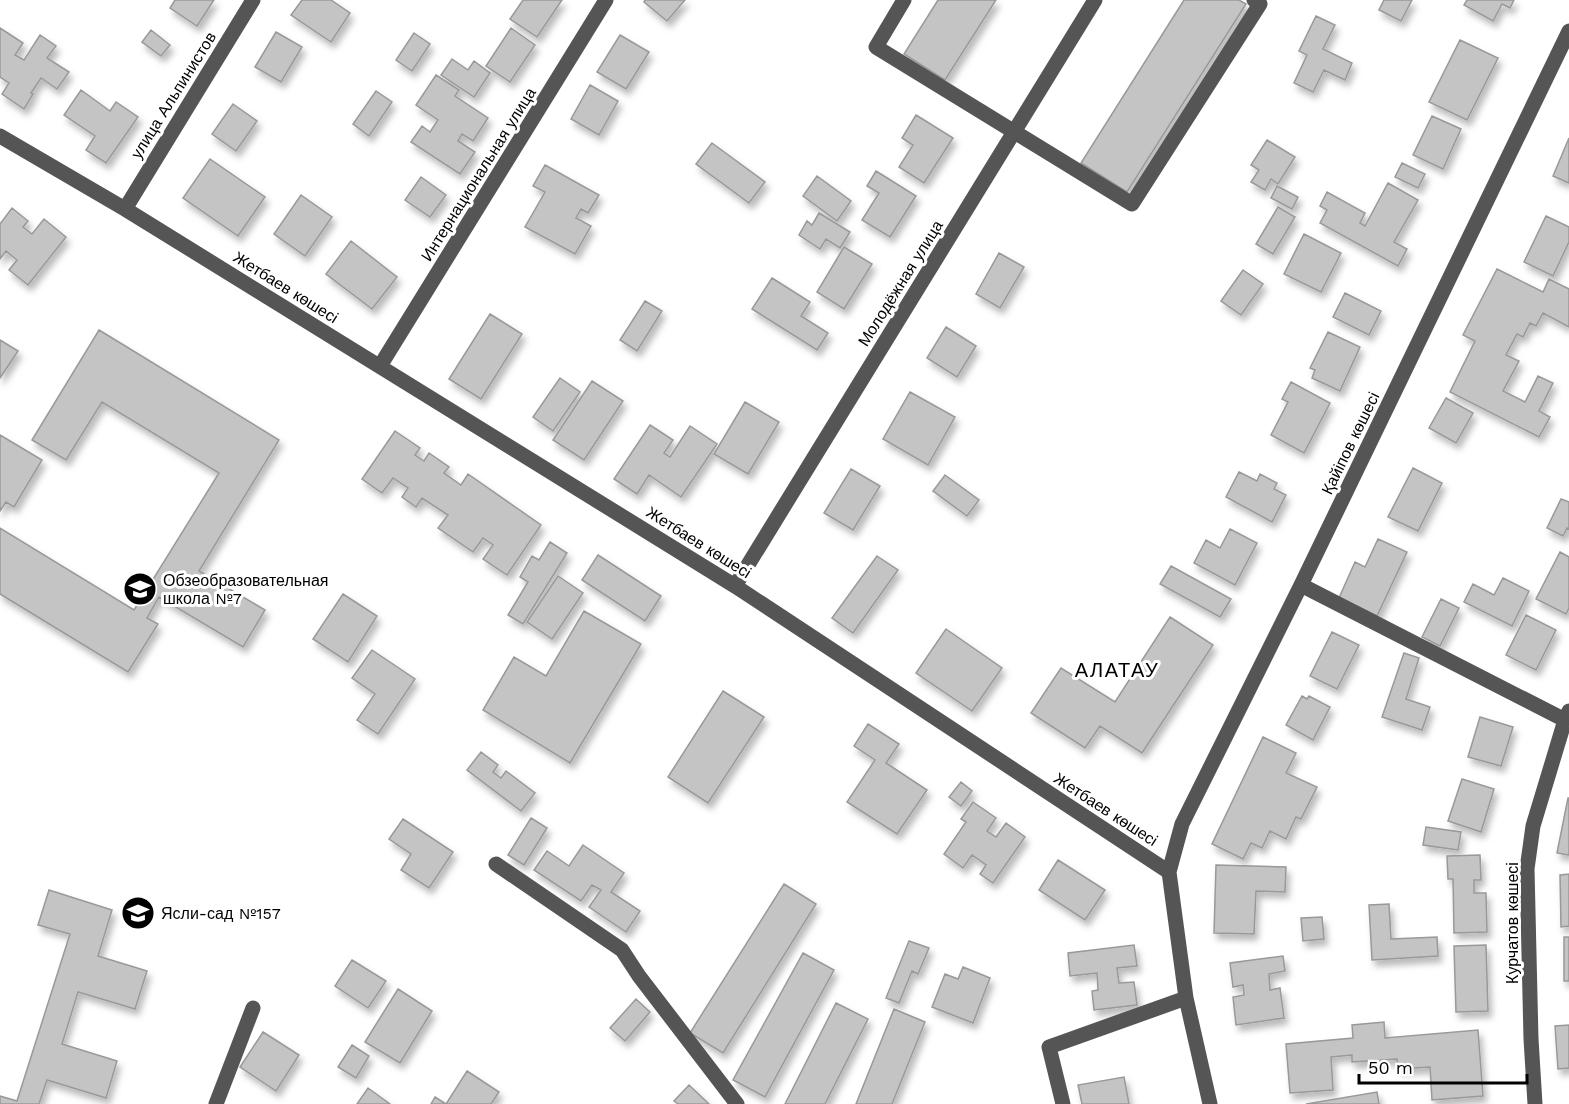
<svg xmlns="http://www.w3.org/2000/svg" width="1569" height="1104" viewBox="0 0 1569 1104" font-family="'Work Sans',sans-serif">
<defs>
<filter id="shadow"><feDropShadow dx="3.5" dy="6" stdDeviation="3" flood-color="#0004"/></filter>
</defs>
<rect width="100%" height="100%" fill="#fff"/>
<path fill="#c4c4c4" stroke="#999" stroke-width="1.5" filter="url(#shadow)" d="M 175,0 L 214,0 L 197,26 L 170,8 Z
M 302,0 L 331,0 L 350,13 L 331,42 L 291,15 Z
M 523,0 L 562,0 L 537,37 L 510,19 Z
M 645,0 L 685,0 L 667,21 L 644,2 Z
M 938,0 L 996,0 L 945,80 L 904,54 Z
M 1184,0 L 1239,0 L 1246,4 L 1127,192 L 1081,163 Z
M 1384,0 L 1412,0 L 1401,21 L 1379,10 Z
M 1467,0 L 1514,0 L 1510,8 L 1502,4 L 1493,21 L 1464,5 Z
M 1316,16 L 1335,25 L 1323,49 L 1352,63 L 1345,80 L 1324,70 L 1313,92 L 1294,83 L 1307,55 L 1299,51 Z
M 0,28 L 23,43 L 15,55 L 24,60 L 40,35 L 56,46 L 47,58 L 69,72 L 57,89 L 41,78 L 31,93 L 33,94 L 24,109 L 2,94 L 9,83 L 0,77 Z
M 511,28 L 535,45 L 510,82 L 486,66 Z
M 151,30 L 170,45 L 161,56 L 142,42 Z
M 276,32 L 302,47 L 281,82 L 255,67 Z
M 414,33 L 430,44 L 412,71 L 396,60 Z
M 620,35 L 649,52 L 626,89 L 597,72 Z
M 1460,40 L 1498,58 L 1467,120 L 1429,102 Z
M 452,59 L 468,70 L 474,61 L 490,73 L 474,97 L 441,75 Z
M 436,75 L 459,90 L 455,96 L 488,118 L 473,141 L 462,134 L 458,141 L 475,152 L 460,174 L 411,142 L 422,126 L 430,132 L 438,120 L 416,105 Z
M 590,85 L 618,101 L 599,135 L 571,119 Z
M 81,90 L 110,111 L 116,102 L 138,117 L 106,163 L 86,150 L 95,136 L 64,115 Z
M 376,91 L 392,102 L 369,136 L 353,124 Z
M 233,104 L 257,121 L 236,151 L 212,134 Z
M 916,115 L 953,138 L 924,183 L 899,167 L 913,145 L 902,138 Z
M 1432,116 L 1461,129 L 1443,169 L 1413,155 Z
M 1569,138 L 1569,183 L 1553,176 Z
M 1267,140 L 1295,157 L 1278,184 L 1271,179 L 1265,190 L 1251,182 L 1259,170 L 1251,165 Z
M 712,143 L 765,182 L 749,203 L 696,164 Z
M 210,159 L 265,197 L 238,236 L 183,198 Z
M 1402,163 L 1425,174 L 1418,188 L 1395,177 Z
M 545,165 L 599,195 L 588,213 L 581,209 L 576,218 L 591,226 L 575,254 L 525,227 L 545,192 L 533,186 Z
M 876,171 L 916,196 L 890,237 L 862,220 L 879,193 L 867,186 Z
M 817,176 L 851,201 L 837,221 L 803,196 Z
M 421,177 L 446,195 L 430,217 L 405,200 Z
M 1388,183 L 1418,200 L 1394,242 L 1407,249 L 1398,266 L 1320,223 L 1327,210 L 1320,206 L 1327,192 L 1365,213 L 1360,223 L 1365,226 Z
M 1277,186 L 1298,197 L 1292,209 L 1271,198 Z
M 301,195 L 332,217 L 305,256 L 274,234 Z
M 1278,207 L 1295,217 L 1273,254 L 1256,244 Z
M 12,208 L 28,221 L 23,227 L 32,234 L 44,219 L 66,237 L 28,285 L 9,270 L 17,260 L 6,251 L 0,259 L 0,224 Z
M 819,213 L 850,232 L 840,248 L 826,239 L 820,249 L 799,235 L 807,221 L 812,225 Z
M 1546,216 L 1569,227 L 1569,242 L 1553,276 L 1524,262 Z
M 1304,234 L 1341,253 L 1321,292 L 1284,274 Z
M 351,241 L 397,277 L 372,309 L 326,274 Z
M 844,247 L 872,264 L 844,309 L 817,292 Z
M 999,253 L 1024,267 L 1000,308 L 976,294 Z
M 1497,269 L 1543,292 L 1549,279 L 1569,289 L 1569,327 L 1543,313 L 1536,326 L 1530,323 L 1523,337 L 1517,334 L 1506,355 L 1519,361 L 1503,391 L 1525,402 L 1538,376 L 1553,383 L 1539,411 L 1550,417 L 1539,437 L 1450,392 L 1475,341 L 1463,335 Z
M 1243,270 L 1263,284 L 1241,315 L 1221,301 Z
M 772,278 L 810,302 L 801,316 L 828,333 L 817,350 L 752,309 Z
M 1345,293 L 1381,311 L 1369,335 L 1333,317 Z
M 645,301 L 662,311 L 637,351 L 620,340 Z
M 490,314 L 522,334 L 481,399 L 449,379 Z
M 946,327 L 976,346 L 957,377 L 927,358 Z
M 99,330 L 279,440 L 199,571 L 265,610 L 243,647 L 159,597 L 147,618 L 158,624 L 128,672 L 0,594 L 0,528 L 134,610 L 219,473 L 102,402 L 66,460 L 32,440 Z
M 1328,332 L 1360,347 L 1340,391 L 1312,378 L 1315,370 L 1310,368 Z
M 0,340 L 18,351 L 0,378 Z
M 560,378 L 580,392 L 553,431 L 533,417 Z
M 592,381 L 623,401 L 584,460 L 553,440 Z
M 1291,382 L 1330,403 L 1304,453 L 1271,435 L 1288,402 L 1282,399 Z
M 910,392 L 955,417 L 928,465 L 883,439 Z
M 1446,398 L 1473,413 L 1456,443 L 1429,428 Z
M 745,402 L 779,422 L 748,474 L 714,454 Z
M 650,425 L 673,440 L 664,453 L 670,457 L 690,426 L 717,444 L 681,497 L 649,475 L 637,494 L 614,479 Z
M 395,431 L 420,448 L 415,455 L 424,461 L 429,453 L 449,467 L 444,473 L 461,485 L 468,474 L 541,525 L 507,575 L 483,559 L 493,545 L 483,538 L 473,552 L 438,528 L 448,515 L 422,498 L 416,507 L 402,497 L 408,488 L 393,478 L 382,493 L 362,479 Z
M 0,435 L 42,460 L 14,507 L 6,502 L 0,511 Z
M 1413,468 L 1442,483 L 1418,531 L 1388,517 Z
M 851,469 L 880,486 L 853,530 L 824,513 Z
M 1239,472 L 1257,481 L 1260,474 L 1277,483 L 1274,489 L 1286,495 L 1272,522 L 1226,497 Z
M 945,475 L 979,500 L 967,516 L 933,491 Z
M 1561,499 L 1569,502 L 1569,529 L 1567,528 L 1563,536 L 1547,528 Z
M 1230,529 L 1257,543 L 1235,585 L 1194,563 L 1206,540 L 1220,548 Z
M 1378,539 L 1407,552 L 1377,616 L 1339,598 L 1355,562 L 1365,567 Z
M 550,542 L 567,553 L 523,624 L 508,615 L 528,582 L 520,577 L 532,556 L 539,560 Z
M 1560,552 L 1569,557 L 1569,608 L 1566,614 L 1536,599 Z
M 598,555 L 661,596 L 645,621 L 582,580 Z
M 877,556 L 898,570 L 853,633 L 832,618 Z
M 1171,566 L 1231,599 L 1220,617 L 1160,584 Z
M 558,576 L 583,593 L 552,639 L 527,622 Z
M 1503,578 L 1529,591 L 1512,626 L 1464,602 L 1473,584 L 1494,595 Z
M 343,594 L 377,616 L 348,662 L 313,639 Z
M 1441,599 L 1459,608 L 1440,646 L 1422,637 Z
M 584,611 L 641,644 L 570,763 L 483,710 L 514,657 L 546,676 Z
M 1526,615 L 1556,630 L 1536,670 L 1506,655 Z
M 1170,617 L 1213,645 L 1142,753 L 1100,726 L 1085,748 L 1031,713 L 1061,668 L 1115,702 Z
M 946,629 L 1002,668 L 972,711 L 916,673 Z
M 1332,632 L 1359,645 L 1337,689 L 1310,676 Z
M 372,650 L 415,679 L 378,734 L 357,720 L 375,694 L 352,678 Z
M 1404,653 L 1419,658 L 1406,699 L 1430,707 L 1422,730 L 1382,717 Z
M 723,691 L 764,717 L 708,803 L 668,777 Z
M 1302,696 L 1307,699 L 1309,696 L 1330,707 L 1313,740 L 1286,725 Z
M 1480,717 L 1513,727 L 1501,766 L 1468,757 Z
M 868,724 L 899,744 L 886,763 L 927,790 L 897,834 L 847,802 L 875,760 L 854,746 Z
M 1263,737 L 1296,753 L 1286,773 L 1317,787 L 1301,819 L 1296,817 L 1286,839 L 1270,831 L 1262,848 L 1251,843 L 1243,859 L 1212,844 Z
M 481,752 L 498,765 L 493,772 L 501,778 L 506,771 L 535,793 L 521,811 L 467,770 Z
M 1462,779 L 1494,789 L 1481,832 L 1448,821 Z
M 961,782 L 972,791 L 961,806 L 949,797 Z
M 1568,798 L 1569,798 L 1569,855 L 1557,853 Z
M 973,802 L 996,818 L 987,831 L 996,837 L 1006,823 L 1025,837 L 993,883 L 980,874 L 986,865 L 972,855 L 963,868 L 944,854 L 966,822 L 961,819 Z
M 531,818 L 547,828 L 524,865 L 508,855 Z
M 403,819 L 453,852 L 429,888 L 401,870 L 411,854 L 389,839 Z
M 1426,827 L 1461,832 L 1458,850 L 1423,845 Z
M 583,845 L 624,873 L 611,892 L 640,911 L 626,932 L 589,907 L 601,890 L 592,885 L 581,901 L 534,870 L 547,851 L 569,866 Z
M 1480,855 L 1481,880 L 1474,880 L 1474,893 L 1486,893 L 1487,932 L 1454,933 L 1453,879 L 1448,879 L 1447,856 Z
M 1058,860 L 1105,890 L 1085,920 L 1039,890 Z
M 1216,865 L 1286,867 L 1285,892 L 1256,891 L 1254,934 L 1214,933 Z
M 1569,874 L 1569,926 L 1561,927 L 1560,875 Z
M 784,884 L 816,904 L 723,1053 L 690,1033 Z
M 49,890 L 112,910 L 98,956 L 147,971 L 135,1009 L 78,992 L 62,1044 L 117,1061 L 106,1098 L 47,1080 L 39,1104 L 0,1104 L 0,1096 L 17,1101 L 70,934 L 38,925 Z
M 1389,904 L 1391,939 L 1437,937 L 1438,956 L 1372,960 L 1369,905 Z
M 1322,917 L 1324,939 L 1303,941 L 1301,918 Z
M 1564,937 L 1569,937 L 1569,981 L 1564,981 Z
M 909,941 L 929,948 L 918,974 L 912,971 L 899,1003 L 886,998 Z
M 1134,945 L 1137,966 L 1117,968 L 1119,983 L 1134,982 L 1137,1005 L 1094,1010 L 1092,991 L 1098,990 L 1097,973 L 1070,976 L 1068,953 Z
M 1486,945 L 1488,1011 L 1456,1012 L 1454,946 Z
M 803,953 L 834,970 L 765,1097 L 733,1080 Z
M 1283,956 L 1285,971 L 1269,974 L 1270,990 L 1280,988 L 1284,1018 L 1236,1025 L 1233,997 L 1244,995 L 1243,985 L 1233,987 L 1230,963 Z
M 352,960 L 386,981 L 368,1008 L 335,986 Z
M 963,967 L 990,978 L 973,1023 L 932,1007 L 945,974 L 958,979 Z
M 398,989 L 432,1011 L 400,1063 L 365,1042 Z
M 636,999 L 650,1012 L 625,1041 L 610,1028 Z
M 836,1003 L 868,1019 L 825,1104 L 785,1104 Z
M 894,1009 L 925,1022 L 892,1104 L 856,1104 Z
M 1384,1022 L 1385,1038 L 1478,1030 L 1483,1096 L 1432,1100 L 1430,1067 L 1398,1069 L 1397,1059 L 1352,1062 L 1352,1055 L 1331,1057 L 1333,1090 L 1290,1093 L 1286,1044 L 1353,1038 L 1352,1025 Z
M 1569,1025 L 1569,1068 L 1558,1069 L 1555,1026 Z
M 263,1032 L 299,1055 L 276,1091 L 240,1067 Z
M 352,1045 L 369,1056 L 356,1078 L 338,1067 Z
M 467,1071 L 499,1092 L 491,1104 L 446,1104 Z
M 1124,1077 L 1129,1104 L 1082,1104 L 1078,1085 Z
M 689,1085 L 709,1104 L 678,1104 L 674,1101 Z
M 368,1088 L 390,1104 L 357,1104 Z
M 1377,1092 L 1379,1104 L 1306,1104 Z
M 435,1097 L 446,1104 L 431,1104 Z"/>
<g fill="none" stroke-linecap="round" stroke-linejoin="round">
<path stroke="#555" stroke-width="15" d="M 904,0 L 876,47 L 1132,204 L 1260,4 L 1254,0
M 0,136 L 125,209 L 735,586 L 1169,872
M 125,209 L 253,0
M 380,366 L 606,0
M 1301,585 L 1565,720
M 735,586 L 1095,0
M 496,864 L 622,950 L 639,976 L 737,1104
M 216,1104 L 253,1008
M 1063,1104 L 1049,1047 L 1186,998
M 1210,1104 L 1186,998 L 1169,872 L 1182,824 L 1301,585 L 1569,31
M 1535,1104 L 1531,1039 L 1527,869 L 1533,826 L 1565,720 L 1569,711"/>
</g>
<defs>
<g id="school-disc" transform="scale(1.725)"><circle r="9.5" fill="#000" stroke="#fff"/><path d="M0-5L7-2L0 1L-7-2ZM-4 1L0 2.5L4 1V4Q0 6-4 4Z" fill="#fff"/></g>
</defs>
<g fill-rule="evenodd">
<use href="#school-disc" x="140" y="589"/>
<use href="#school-disc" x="138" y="913"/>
</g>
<g text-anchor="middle" stroke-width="6" stroke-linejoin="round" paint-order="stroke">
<g font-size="16" fill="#000" stroke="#fff">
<text transform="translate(173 95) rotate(-58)" y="6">улица Альпинистов</text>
<text transform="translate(478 174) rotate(-58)" y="6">Интернациональная улица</text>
<text transform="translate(900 283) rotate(-58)" y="6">Молодёжная улица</text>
<text transform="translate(286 287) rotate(32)" y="6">Жетбаев көшесі</text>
<text transform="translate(1350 443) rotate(-64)" y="6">Қайіпов көшесі</text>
<text transform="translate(699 542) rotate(32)" y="6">Жетбаев көшесі</text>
<text transform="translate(1106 809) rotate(33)" y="6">Жетбаев көшесі</text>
<text transform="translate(1512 923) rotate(-90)" y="6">Курчатов көшесі</text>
</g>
<g font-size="16" fill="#000" stroke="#fff" text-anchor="start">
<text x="163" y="586">Обзеобразовательная<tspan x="163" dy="18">школа №7</tspan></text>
<text x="161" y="919">Ясли-сад №157</text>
</g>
<g font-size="20" letter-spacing="1.5" fill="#000" stroke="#fff">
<text x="1117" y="677">АЛАТАУ</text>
</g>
</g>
<path d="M1359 1074v9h168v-9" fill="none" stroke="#000000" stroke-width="3"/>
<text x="1368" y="1074" font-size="18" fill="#000000" stroke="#ffffff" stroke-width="4.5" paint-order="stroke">50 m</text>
</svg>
